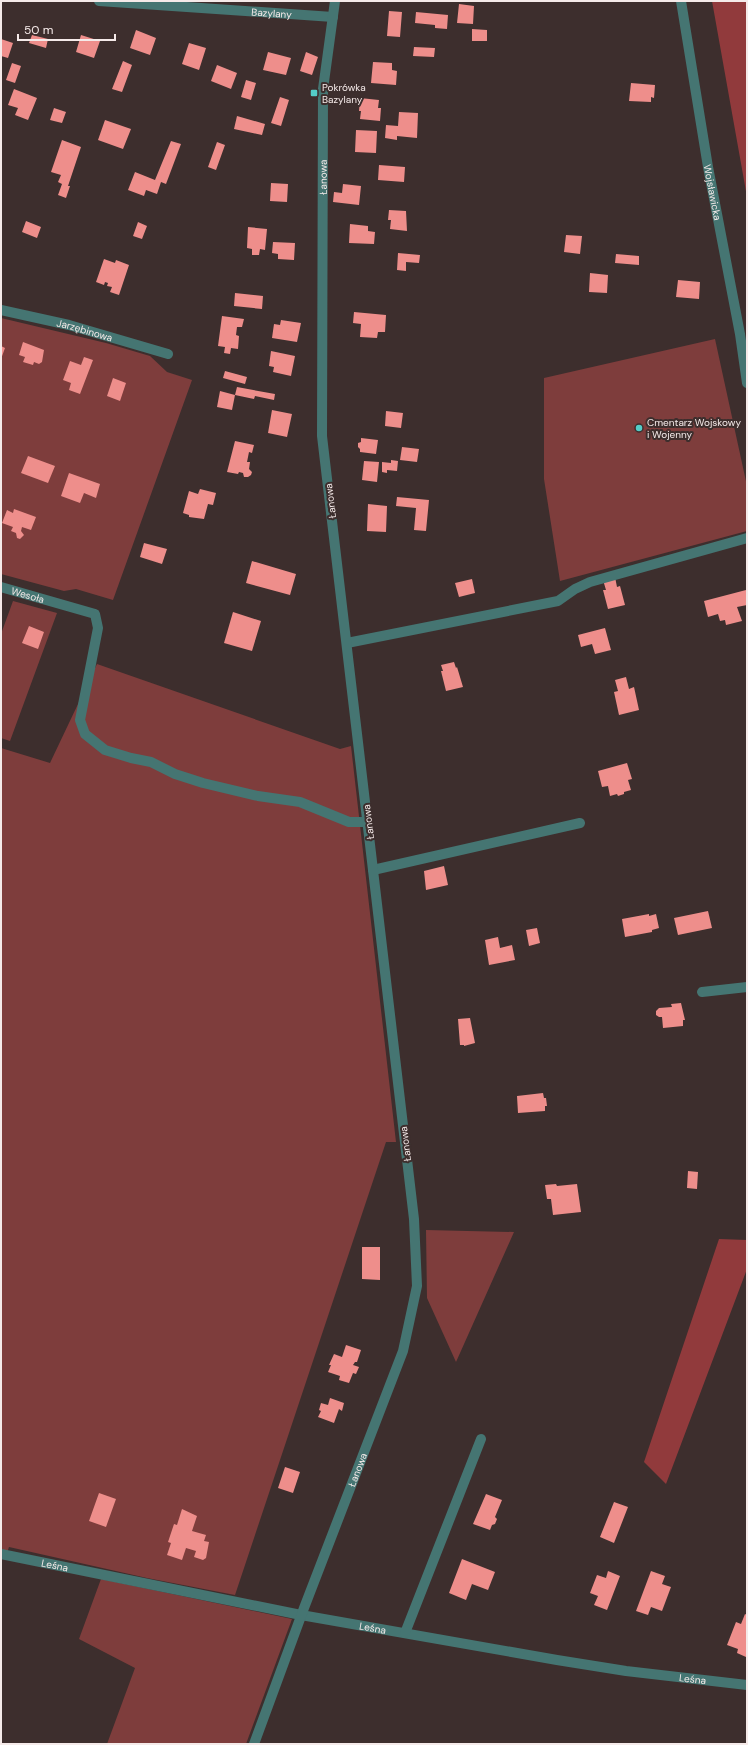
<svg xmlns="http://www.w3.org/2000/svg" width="748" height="1745" viewBox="0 0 748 1745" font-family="'DM Sans',sans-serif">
<rect width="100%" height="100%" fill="#3d2e2d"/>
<path fill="#7e3d3c" d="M 1,318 L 106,343 L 150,356 L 167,372 L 192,380 L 113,600 L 76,589 L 64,591 L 1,574 Z
M 715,339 L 747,486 L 747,531 L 560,581 L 544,479 L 544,378 Z
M 13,601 L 57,613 L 10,741 L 1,738 L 1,634 Z
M 97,664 L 340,749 L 351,746 L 396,1142 L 386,1142 L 235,1595 L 147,1578 L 9,1547 L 5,1559 L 1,1558 L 1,748 L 50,763 Z
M 426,1230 L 514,1232 L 456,1362 L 427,1298 Z
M 101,1579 L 292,1619 L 246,1744 L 107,1744 L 135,1668 L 79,1639 Z"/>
<path fill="#913a3c" d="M 712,1 L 747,1 L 747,197 Z
M 719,1239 L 747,1240 L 747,1269 L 666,1484 L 644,1462 Z"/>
<path fill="#ee8e8b" d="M 459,4 L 474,6 L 473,24 L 457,23 Z
M 389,11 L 402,12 L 400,37 L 387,36 Z
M 416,12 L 448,15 L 447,29 L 435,28 L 435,25 L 415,23 Z
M 472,29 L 487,30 L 487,41 L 472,41 Z
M 136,30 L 156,38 L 150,55 L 130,48 Z
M 32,35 L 48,39 L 46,48 L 29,43 Z
M 81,35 L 100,41 L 94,58 L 76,52 Z
M 1,39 L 13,43 L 8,58 L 1,56 Z
M 189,43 L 206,48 L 199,70 L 182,64 Z
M 414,47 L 435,48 L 434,57 L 413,56 Z
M 268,52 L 291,58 L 286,75 L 263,70 Z
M 306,52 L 318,57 L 312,75 L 300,71 Z
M 123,61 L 132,65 L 122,92 L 112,89 Z
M 373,62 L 392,63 L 392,70 L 397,71 L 396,85 L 371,83 Z
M 12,63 L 21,66 L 15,83 L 6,80 Z
M 217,65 L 237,73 L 231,89 L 211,81 Z
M 246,80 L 256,83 L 251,100 L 241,97 Z
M 631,83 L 655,85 L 654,98 L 651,97 L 651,102 L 629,101 Z
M 14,89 L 37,98 L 28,120 L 15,115 L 18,108 L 8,105 Z
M 280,97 L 289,100 L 281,126 L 271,123 Z
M 360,98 L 379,100 L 378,108 L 381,108 L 380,121 L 360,119 L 361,111 L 359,111 Z
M 54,108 L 66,112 L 62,123 L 50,120 Z
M 399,112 L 418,113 L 417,138 L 397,136 L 397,140 L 385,138 L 386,125 L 398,126 Z
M 237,116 L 265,124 L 262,135 L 234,129 Z
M 105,120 L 131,129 L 123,149 L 98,140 Z
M 356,130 L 377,131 L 376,153 L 355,152 Z
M 62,140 L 81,147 L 68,186 L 70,186 L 66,198 L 58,195 L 62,184 L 58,182 L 61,175 L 51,172 Z
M 171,141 L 181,144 L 166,184 L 161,182 L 157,194 L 146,190 L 144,196 L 128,190 L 135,172 L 155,180 Z
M 217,142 L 225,145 L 216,170 L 208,167 Z
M 379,165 L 405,167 L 404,182 L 378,180 Z
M 271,183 L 288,184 L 287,202 L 270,201 Z
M 343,184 L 361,186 L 359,205 L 333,202 L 334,192 L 342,193 Z
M 389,210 L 406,211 L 407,231 L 390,229 L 391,220 L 388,220 Z
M 26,221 L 41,227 L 37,238 L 22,232 Z
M 138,222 L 147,226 L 142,239 L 133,236 Z
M 350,224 L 368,226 L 368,231 L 375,232 L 374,244 L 349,243 Z
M 248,227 L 267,229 L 265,250 L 260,249 L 259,255 L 252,255 L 252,249 L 247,248 Z
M 566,235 L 582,236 L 580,254 L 564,252 Z
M 273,242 L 295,243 L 294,260 L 278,259 L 278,254 L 272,253 Z
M 398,253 L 420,255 L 419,263 L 406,262 L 406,271 L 397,270 Z
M 616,254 L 639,256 L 639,265 L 615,263 Z
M 104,259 L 115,263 L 116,260 L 129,265 L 119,295 L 110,292 L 112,287 L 107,286 L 108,283 L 105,282 L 104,285 L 96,282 Z
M 590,273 L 608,275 L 607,293 L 589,292 Z
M 678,280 L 700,282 L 699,299 L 676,297 Z
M 235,293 L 263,296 L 262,309 L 234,306 Z
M 354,312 L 386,315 L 385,332 L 378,332 L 377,338 L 360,337 L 361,324 L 353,323 Z
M 222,316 L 244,319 L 242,327 L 237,327 L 236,335 L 239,336 L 238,349 L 231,348 L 230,354 L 224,353 L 225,347 L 218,346 Z
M 281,320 L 301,323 L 297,342 L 272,338 L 274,324 L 280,325 Z
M 23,342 L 44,350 L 42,362 L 39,364 L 34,362 L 33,365 L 23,362 L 25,357 L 19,355 Z
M 1,346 L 5,348 L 1,359 Z
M 271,351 L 295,356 L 291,376 L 273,372 L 274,367 L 269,366 Z
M 84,357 L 93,360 L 80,394 L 69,390 L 71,383 L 63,380 L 70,361 L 81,365 Z
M 225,371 L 247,377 L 245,384 L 223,378 Z
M 113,378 L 126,383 L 120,401 L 107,396 Z
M 237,387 L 275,394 L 274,400 L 255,396 L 254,399 L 235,395 Z
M 220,391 L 235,395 L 232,410 L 217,407 Z
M 272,410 L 292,414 L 287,437 L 268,433 Z
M 386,411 L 403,413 L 401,428 L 385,426 Z
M 361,438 L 378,440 L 376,454 L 360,452 L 360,449 L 358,447 L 358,443 L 361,442 Z
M 235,441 L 254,445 L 252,453 L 249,452 L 247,462 L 250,462 L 249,469 L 252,472 L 251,475 L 248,477 L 244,477 L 243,473 L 239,472 L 238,474 L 227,472 Z
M 402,447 L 419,449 L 417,462 L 400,460 Z
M 28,456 L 55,466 L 48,483 L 21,473 Z
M 391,460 L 398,461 L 397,471 L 387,470 L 387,473 L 382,472 L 382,462 L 391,463 Z
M 364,461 L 379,462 L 377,482 L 362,480 Z
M 69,473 L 100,484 L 96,498 L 84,493 L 80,503 L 61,496 Z
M 200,489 L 216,493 L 213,505 L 208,504 L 204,519 L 189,517 L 189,515 L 183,513 L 189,491 L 198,494 Z
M 397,497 L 429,500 L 426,531 L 414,530 L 416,508 L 396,506 Z
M 368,504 L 387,506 L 386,532 L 367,531 Z
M 14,509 L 36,517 L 31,530 L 22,527 L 21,531 L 24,535 L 20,539 L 17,538 L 16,533 L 11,531 L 13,527 L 2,523 L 7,510 L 13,513 Z
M 144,543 L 167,549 L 162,564 L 140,557 Z
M 252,561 L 296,574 L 290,595 L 246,583 Z
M 615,577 L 617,587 L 620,586 L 625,605 L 608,609 L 603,590 L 606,590 L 603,580 Z
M 472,579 L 475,593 L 459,597 L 455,583 Z
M 746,590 L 747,605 L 737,607 L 742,621 L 726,625 L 725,620 L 720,621 L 718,614 L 708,617 L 704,601 Z
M 233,612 L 261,621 L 252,651 L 224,643 Z
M 29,626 L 44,632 L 38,649 L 22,643 Z
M 605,628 L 611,650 L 595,654 L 592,644 L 581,647 L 578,635 Z
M 454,662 L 456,668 L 457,667 L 463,687 L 446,691 L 441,671 L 443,671 L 441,665 Z
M 626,677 L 629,689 L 634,687 L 639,710 L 619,715 L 614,692 L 618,691 L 615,680 Z
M 627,763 L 632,779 L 628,780 L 631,790 L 624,792 L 624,794 L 618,796 L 617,794 L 610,796 L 608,786 L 602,787 L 598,771 Z
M 444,866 L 448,885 L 426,890 L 424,871 Z
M 708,911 L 712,928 L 678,935 L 674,918 Z
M 649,914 L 649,916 L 656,914 L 659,928 L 652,930 L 652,932 L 625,937 L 622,919 Z
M 537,928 L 540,943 L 529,946 L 526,930 Z
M 498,937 L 500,948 L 512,945 L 515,960 L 489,965 L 485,940 Z
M 681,1003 L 685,1020 L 683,1020 L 683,1026 L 663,1028 L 662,1017 L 659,1017 L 656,1015 L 656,1011 L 659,1008 L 672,1007 L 671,1004 Z
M 470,1018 L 475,1043 L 464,1046 L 464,1045 L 460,1045 L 458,1019 Z
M 543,1093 L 544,1098 L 546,1098 L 547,1106 L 545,1106 L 545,1111 L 518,1113 L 517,1096 Z
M 688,1171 L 698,1172 L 697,1189 L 687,1188 Z
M 556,1184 L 557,1186 L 577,1184 L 581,1212 L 553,1215 L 551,1199 L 547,1199 L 545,1185 Z
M 362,1247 L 380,1247 L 380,1280 L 362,1279 Z
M 346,1345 L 361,1350 L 357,1362 L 355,1362 L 353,1365 L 359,1367 L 356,1374 L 353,1373 L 349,1383 L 339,1380 L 340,1376 L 328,1372 L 331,1365 L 329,1365 L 334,1354 L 342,1357 Z
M 330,1398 L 344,1403 L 342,1411 L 339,1409 L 334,1423 L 318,1417 L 321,1411 L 319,1410 L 321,1403 L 328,1405 Z
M 285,1467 L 300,1472 L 293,1493 L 278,1488 Z
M 99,1493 L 116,1499 L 106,1527 L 89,1521 Z
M 486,1494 L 502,1500 L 495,1517 L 497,1519 L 495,1524 L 492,1525 L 490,1530 L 473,1524 Z
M 614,1502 L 628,1507 L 614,1543 L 600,1537 Z
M 182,1509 L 197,1516 L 192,1531 L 206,1535 L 204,1541 L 209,1542 L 206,1558 L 203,1560 L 194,1557 L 196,1551 L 186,1548 L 182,1560 L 167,1555 L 171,1543 L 168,1542 L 174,1524 L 177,1525 Z
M 462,1559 L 495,1572 L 488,1590 L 472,1584 L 466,1600 L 449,1593 Z
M 608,1571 L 620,1576 L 607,1610 L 594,1605 L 598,1596 L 590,1593 L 597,1575 L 606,1578 Z
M 651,1571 L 665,1576 L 662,1584 L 671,1587 L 662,1611 L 651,1607 L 648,1615 L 636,1611 Z
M 745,1614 L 747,1615 L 746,1657 L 737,1653 L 738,1649 L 727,1645 L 736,1622 L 741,1624 Z"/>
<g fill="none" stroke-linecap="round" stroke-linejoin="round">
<g stroke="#457572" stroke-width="10">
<path id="s1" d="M 99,1 L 333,17"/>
<path id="s2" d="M 681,1 L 708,167 L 740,334 L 747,383"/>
<path id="s3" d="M 1,310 L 69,325 L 168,354"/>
<path id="s4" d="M 1,587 L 95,614 L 98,628 L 80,720 L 85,734 L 105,750 L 131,758 L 151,762 L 175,774 L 203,783 L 258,796 L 300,802 L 349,822 L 368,822"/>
<path d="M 347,643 L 558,601 L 575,589 L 590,582 L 747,538"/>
<path d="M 373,870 L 580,823"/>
<path d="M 702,992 L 747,987"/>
<path id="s5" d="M 1,1554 L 301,1615 L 557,1660 L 626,1671 L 747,1685"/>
<path d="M 405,1633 L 481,1439"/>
<path id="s6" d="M 254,1744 L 304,1608 L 403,1351 L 417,1286 L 414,1219 L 322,436 L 323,89 L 335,1"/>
</g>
</g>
<g fill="#54cdc8" stroke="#3d2e2d" stroke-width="1.5">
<rect x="310" y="89" width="8" height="8" rx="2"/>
<circle cx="639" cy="428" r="4"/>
</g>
<g text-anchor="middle" stroke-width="4" stroke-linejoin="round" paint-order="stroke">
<g font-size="10" fill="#f5eae9" stroke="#3d2e2d">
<text dy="4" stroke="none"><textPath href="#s1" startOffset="173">Bazylany</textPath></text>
<text dy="4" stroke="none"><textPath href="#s6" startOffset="1601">Łanowa</textPath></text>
<text dy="4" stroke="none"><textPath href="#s2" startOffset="194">Wojsławicka</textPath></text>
<text dy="4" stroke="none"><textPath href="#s3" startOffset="86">Jarzębinowa</textPath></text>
<text transform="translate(330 501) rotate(-97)" y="4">Łanowa</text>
<text dy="4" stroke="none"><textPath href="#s4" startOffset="28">Wesoła</textPath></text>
<text transform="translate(368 822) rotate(-97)" y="4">Łanowa</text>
<text transform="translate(405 1144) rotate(-97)" y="4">Łanowa</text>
<text dy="4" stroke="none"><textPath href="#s6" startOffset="293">Łanowa</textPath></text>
<text dy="4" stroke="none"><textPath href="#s5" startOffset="55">Leśna</textPath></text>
<text dy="4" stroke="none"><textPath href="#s5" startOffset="379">Leśna</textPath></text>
<text dy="4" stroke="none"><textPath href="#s5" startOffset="703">Leśna</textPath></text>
</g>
<g font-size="10" fill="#f5eae9" stroke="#3d2e2d" text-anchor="start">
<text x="322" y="91">Pokrówka<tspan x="322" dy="12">Bazylany</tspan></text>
<text x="647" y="426">Cmentarz Wojskowy<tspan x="647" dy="12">i Wojenny</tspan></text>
</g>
</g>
<rect width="748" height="1745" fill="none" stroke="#f5eae9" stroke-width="4"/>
<path d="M18 34v6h97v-6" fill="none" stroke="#f5eae9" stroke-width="2"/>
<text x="24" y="34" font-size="12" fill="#f5eae9" stroke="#3d2e2d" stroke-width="3" paint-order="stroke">50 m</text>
</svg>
